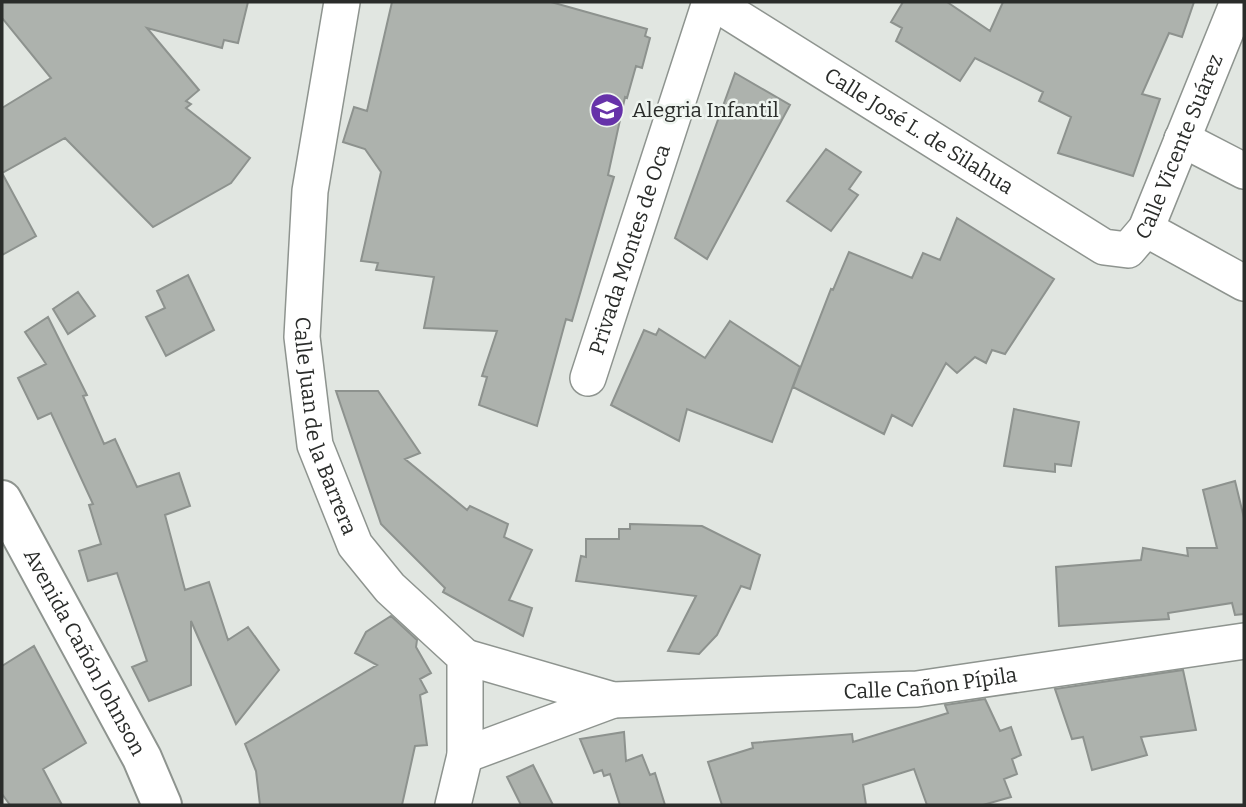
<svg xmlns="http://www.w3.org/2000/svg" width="1246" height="807" viewBox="0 0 1246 807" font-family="Bitter,serif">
<rect width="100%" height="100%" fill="#e1e6e1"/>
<path fill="#adb2ad" stroke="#8d928e" stroke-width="2" d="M 2,2 L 248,2 L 238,43 L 224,40 L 222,48 L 147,28 L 199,90 L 186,101 L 191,104 L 186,108 L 250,158 L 231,183 L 153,227 L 65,138 L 2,173 L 2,108 L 51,78 L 2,18 Z
M 392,2 L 551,2 L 647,29 L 645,36 L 650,38 L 642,68 L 636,66 L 627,98 L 625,97 L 608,175 L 614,177 L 572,321 L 566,319 L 537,426 L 479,405 L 487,377 L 482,376 L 497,331 L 424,328 L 434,277 L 376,270 L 378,263 L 361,261 L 381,172 L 365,149 L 343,142 L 354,107 L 367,111 Z
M 903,2 L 947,2 L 990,31 L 1003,2 L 1194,2 L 1182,37 L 1169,33 L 1142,94 L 1160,99 L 1133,176 L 1058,153 L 1071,117 L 1039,101 L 1043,92 L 975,58 L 960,81 L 896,41 L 902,28 L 891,22 Z
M 735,73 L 790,105 L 707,259 L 675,238 Z
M 826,149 L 861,172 L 849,189 L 858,195 L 831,231 L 787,201 Z
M 2,173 L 36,236 L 2,255 Z
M 957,218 L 1054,279 L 1005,354 L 992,350 L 986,363 L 975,357 L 957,373 L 946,363 L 912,426 L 892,415 L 884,434 L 793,387 L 831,289 L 833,290 L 849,252 L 912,278 L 923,253 L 940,260 Z
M 188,275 L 214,330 L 166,356 L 146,317 L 165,308 L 157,291 Z
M 78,292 L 95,316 L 68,334 L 53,309 Z
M 48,317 L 87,395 L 83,396 L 104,444 L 115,439 L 137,487 L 179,473 L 190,506 L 165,515 L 185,590 L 209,582 L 228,640 L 248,627 L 279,670 L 236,724 L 191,621 L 191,685 L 149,701 L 132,667 L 147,661 L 117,573 L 88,581 L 79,551 L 101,544 L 89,505 L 93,504 L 51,413 L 38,419 L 18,378 L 46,364 L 25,332 Z
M 730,321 L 800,367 L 772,442 L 687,409 L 679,441 L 611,405 L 644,330 L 656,335 L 659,329 L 705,358 Z
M 336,391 L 378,391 L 420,453 L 405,459 L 467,510 L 470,506 L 508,524 L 504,537 L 532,550 L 509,600 L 532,608 L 523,636 L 443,592 L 445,588 L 381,524 Z
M 1014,409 L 1079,422 L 1071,466 L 1055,464 L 1055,472 L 1004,466 Z
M 1235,481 L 1244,518 L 1244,614 L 1235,615 L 1232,603 L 1168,613 L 1169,619 L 1059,626 L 1056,567 L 1141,560 L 1143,548 L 1188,556 L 1187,548 L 1217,548 L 1203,490 Z
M 630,524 L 702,526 L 760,555 L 750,589 L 741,586 L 717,635 L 699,654 L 668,651 L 696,596 L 576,581 L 581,556 L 586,557 L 586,539 L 619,539 L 619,529 L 630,529 Z
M 391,616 L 417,640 L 416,647 L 431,673 L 420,679 L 427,692 L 420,695 L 427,745 L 415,746 L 402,805 L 260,805 L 256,771 L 245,744 L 377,665 L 355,653 L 366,632 Z
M 34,646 L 86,743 L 43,769 L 62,805 L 10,805 L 2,794 L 2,666 Z
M 1183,670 L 1196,730 L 1141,737 L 1147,755 L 1092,770 L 1083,737 L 1072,739 L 1055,689 Z
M 985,699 L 1000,731 L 1011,727 L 1021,755 L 1012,759 L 1017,774 L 1004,779 L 1011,797 L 983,805 L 927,805 L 914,769 L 863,785 L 866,805 L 722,805 L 708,762 L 753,748 L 752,743 L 852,734 L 853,742 L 948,713 L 945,705 Z
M 624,732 L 626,761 L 642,755 L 650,775 L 655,773 L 665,805 L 620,805 L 610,774 L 604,776 L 602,770 L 594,773 L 580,739 Z
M 533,765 L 553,805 L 521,805 L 507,777 Z"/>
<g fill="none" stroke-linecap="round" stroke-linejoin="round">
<g stroke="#8e948f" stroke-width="38">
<g id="minor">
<path id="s1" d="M 342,2 L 310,191 L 302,337 L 315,445 L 355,545 L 390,588 L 465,657 L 465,755 L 453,805"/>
<path id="s2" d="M 713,2 L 1104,247 L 1128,250 L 1146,229 L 1238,2"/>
<path d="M 1182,139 L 1244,171"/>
<path d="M 1146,229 L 1244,283"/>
<path id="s3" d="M 588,378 L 710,2"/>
<path id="s4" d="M 465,657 L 613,700 L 917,689 L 1244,641"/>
<path d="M 465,755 L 613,700"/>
</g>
</g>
<g stroke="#8e948f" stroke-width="42">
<g id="major">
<path id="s5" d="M 2,500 L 142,758 L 162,805"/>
</g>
</g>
<use href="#minor" stroke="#fff" stroke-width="35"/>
<use href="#major" stroke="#fff" stroke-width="38"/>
</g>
<defs>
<g id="school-disc" transform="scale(1.75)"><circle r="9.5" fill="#6632a9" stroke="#eef4ef"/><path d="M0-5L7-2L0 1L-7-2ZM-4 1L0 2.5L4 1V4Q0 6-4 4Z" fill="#fff"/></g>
</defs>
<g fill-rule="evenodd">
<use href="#school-disc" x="607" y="110"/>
</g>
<g text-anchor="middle" stroke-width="5" stroke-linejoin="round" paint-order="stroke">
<g font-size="21" fill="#2a2c2a" stroke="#eef4ef" text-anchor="start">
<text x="632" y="117">Alegria Infantil</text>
</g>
<g font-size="21" fill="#2a2c2a" stroke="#eef4ef">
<text dy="7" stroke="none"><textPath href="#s2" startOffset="243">Calle José L. de Silahua</textPath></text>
<text dy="7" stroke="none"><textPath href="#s2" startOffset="602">Calle Vicente Suárez</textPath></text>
<text dy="7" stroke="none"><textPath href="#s3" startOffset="135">Privada Montes de Oca</textPath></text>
<text dy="7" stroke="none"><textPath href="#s1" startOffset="430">Calle Juan de la Barrera</textPath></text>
<text dy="7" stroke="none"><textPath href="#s5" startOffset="173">Avenida Cañón Johnson</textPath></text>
<text dy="7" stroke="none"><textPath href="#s4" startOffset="472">Calle Cañon Pípila</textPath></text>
</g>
</g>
<rect width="1246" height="807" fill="none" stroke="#2a2c2a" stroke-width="7"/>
</svg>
